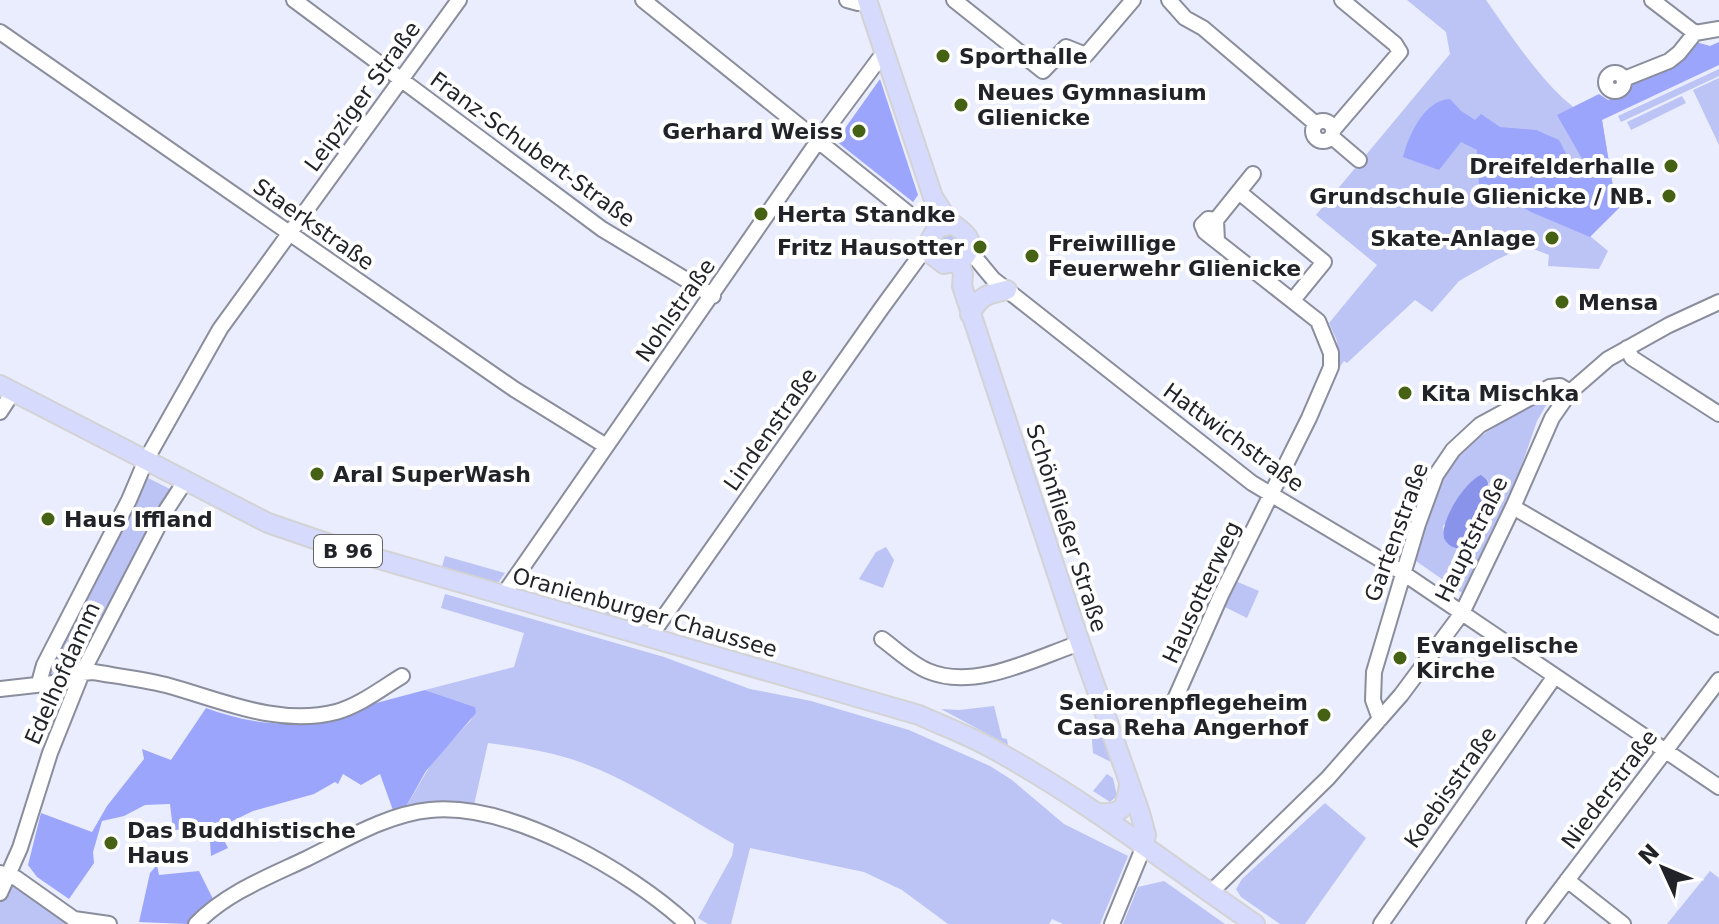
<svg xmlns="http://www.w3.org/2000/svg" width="1719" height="924" viewBox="0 0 1719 924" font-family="'DejaVu Sans',sans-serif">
<rect width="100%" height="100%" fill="#eaedfd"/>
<path fill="#bcc3f5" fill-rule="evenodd" d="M 1407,0 L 1486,0 C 1508,31 1563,118 1602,120 L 1613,187 L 1623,204 L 1590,236 L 1608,251 L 1599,269 L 1548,266 L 1549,255 L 1526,246 L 1496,260 L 1459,281 L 1432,312 L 1415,300 L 1347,363 L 1344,361 L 1339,368 L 1337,341 L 1329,323 L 1377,265 L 1316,215 L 1450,54 L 1446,32 Z
M 1719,69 L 1719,76 L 1621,122 L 1618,116 Z
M 1719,78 L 1719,145 L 1693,90 Z
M 1682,96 L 1686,103 L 1631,130 L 1627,122 Z
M 942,230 L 962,236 L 962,253 L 942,258 L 934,238 Z
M 1547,398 L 1549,400 L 1537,421 L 1516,482 L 1462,593 L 1416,561 C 1426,531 1432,493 1450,467 C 1472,434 1514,417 1547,398 ZM 1487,479 L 1489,485 L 1473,544 L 1462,550 C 1447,546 1445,540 1443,526 Z
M 144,476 L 172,490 L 77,668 L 67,673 L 50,675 L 47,665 Z
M 886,547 L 894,560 L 883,588 L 859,579 L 876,552 Z
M 445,556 L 505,573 L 498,583 L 442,567 Z
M 1233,580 L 1259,591 L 1247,618 L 1223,606 Z
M 541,591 L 631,617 L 637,620 L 644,629 L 523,597 Z
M 445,594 L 664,657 L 750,689 L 811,701 L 909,730 L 990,766 L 1012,780 L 1064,824 L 1128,856 L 1100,924 L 1063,924 L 1052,919 L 1049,924 L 948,924 L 902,890 L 864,872 L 750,848 L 731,924 L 708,924 L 698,918 L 732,856 L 734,844 C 684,816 634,782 580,762 C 550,751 519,747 488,743 L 474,805 L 455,804 L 404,810 L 433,761 L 471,720 L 475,707 L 425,690 L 514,667 L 524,633 L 441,608 Z
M 994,706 L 1002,738 L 1007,739 L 1008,745 L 941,709 L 959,710 Z
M 1099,724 L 1111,762 L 1093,753 L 1091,727 Z
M 1107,774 L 1113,778 L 1117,796 L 1110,802 L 1093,791 Z
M 1325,803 L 1366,838 L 1305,924 L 1280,924 L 1241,897 L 1236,889 L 1242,879 Z
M 1710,871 L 1719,878 L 1719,924 L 1667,924 Z
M 1164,881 L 1225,924 L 1123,924 L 1138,887 Z
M 12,886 L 18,886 L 68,921 L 67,924 L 0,924 L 0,898 Z"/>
<path fill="#9ba5fc" d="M 1696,42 L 1710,46 L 1719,42 L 1719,65 L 1602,120 L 1613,187 L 1623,204 L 1590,237 L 1531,212 L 1495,191 L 1479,185 L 1477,150 L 1461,142 L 1439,170 L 1403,157 C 1409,135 1424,100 1450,99 L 1461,111 L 1475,120 L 1481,114 L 1500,127 L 1536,130 L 1559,140 L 1578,177 L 1592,176 L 1557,115 L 1599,94 L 1608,100 L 1621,96 L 1630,83 Z
M 880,79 L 918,195 L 913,202 L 836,141 Z
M 425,690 L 475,707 L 476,713 L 426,771 L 404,810 L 394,813 L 380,774 L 361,785 L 343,774 L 338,784 L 335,782 L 314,794 L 253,811 L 218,828 L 228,848 L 211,856 L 209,828 L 173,830 L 170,804 L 145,805 L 124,816 L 102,821 L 93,852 L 94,863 L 69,899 L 37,877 L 28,865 L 41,813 L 92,832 L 107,806 L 144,759 L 142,749 L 171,760 L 206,708 C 236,719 269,726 301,723 Z
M 157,865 L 159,875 L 199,871 L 214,901 L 188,924 L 139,922 L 150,873 Z"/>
<path fill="#8a93ea" d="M 1481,475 L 1487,480 C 1493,494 1484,532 1474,543 C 1471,547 1466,548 1462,550 C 1456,548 1449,547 1445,540 C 1437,525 1465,481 1481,475 Z"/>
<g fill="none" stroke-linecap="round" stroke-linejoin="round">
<g stroke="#8a8d9c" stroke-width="18">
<path id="minor" d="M 294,0 L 602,229 L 713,296
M 643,0 L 909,214
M 847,0 L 858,3 L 867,0
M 954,0 L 1043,71 L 1066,47 L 1086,55 L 1133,0
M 1169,0 L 1185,18 L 1203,28 L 1316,124
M 1652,0 L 1695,33 L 1719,29
M 0,32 L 514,389 L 606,446
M1606 82a9 9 0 1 1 18 0a9 9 0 1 1-18 0Z
M 1624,79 L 1669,61 L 1679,53 L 1695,33
M1313 131a10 10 0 1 1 20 0a10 10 0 1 1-20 0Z
M 1334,129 L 1400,52 L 1395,44 L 1342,0
M 1332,137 L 1359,160
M 1239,192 L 1324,262 L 1293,300
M 1216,220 L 1253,174
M 969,250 L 993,279 L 1252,483 L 1403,573 L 1719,787
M 1627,348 L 1632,358 L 1719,414
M 0,412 L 13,392
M 1513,507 L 1719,627
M 505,596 L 508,588 L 818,141 L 879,59 L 887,55
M 651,639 L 654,631 L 881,309 L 919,257 L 929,249
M 882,639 C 897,650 911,664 928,671 C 975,691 1035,658 1080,643
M 39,683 L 44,665 L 129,500 L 146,460 L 220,329 L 459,0
M 0,689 L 63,682 L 82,673 L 93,672 C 117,676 142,679 166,685 C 221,700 278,727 336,712 C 359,706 382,688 402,676
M 1172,706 L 1221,595 L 1309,418 L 1331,367 L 1331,353 L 1318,321 L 1205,232 L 1202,225 L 1208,219 L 1216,220 L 1217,241
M 1380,719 L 1373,700 L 1374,672 L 1418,524 L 1436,475 L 1453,450 L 1480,425 L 1550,387 L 1560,386 L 1570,392
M 0,873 L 16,878 L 74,919 L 109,924
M 1567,880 L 1623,924
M 0,893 L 20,848 L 50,753 L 82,673 L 167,509 L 186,480
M 1210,893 L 1328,778 L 1401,695 L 1462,613 L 1513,507 L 1552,418 L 1570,392 L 1608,359 L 1669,325 L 1719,302
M 196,924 C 226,893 268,877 306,859 C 345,840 387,814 430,810 C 510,802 630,871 687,924
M 1112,924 L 1144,846
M 1381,924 L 1555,676
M 1534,924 L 1719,680"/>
</g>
<g stroke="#d3d3d4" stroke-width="22">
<path id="major" d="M 867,0 L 933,197 C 939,205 945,219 953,224 C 969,235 978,244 961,261 L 944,264 L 931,254 L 929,242 L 937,228 L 952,224
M 959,263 L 963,274 L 962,286 L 1080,643 L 1140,813 L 1146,835 L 1144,846
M 970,314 C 982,294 986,295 1007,290
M 0,385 L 268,523 L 344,549 L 919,715 C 943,726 968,735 991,748 C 1084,798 1168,865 1255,924
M 1096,813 C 1122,814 1125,811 1129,785"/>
</g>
<use href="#minor" stroke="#fff" stroke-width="14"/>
<use href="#major" stroke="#d6dafd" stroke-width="18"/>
</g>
<g fill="#456214" stroke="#fff" stroke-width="3">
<circle cx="943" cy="56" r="8"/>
<circle cx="961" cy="105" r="8"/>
<circle cx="859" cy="131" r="8"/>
<circle cx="1671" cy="166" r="8"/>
<circle cx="1669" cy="196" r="8"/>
<circle cx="761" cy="214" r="8"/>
<circle cx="1552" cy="238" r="8"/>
<circle cx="980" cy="247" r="8"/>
<circle cx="1032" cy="256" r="8"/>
<circle cx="1562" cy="302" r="8"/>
<circle cx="1405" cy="393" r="8"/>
<circle cx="317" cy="474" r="8"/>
<circle cx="48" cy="519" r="8"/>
<circle cx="1400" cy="658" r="8"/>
<circle cx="1324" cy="715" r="8"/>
<circle cx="111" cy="843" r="8"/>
</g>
<g text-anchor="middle" stroke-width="8" stroke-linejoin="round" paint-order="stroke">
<rect fill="#fff" stroke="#646568" stroke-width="2" x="314" y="535" width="68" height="32" rx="6"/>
<g font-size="20" font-weight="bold" fill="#222328">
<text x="348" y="558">B 96</text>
</g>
<g font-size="22" font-weight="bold" fill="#222328" stroke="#fff" text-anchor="start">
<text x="959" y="64">Sporthalle</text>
<text x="977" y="100">Neues Gymnasium<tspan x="977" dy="25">Glienicke</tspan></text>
<text x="843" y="139" text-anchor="end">Gerhard Weiss</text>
<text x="1655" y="174" text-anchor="end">Dreifelderhalle</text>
<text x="1653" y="204" text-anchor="end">Grundschule Glienicke / NB.</text>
<text x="777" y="222">Herta Standke</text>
<text x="1536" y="246" text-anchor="end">Skate-Anlage</text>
<text x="1048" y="251">Freiwillige<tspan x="1048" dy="25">Feuerwehr Glienicke</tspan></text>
<text x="964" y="255" text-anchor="end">Fritz Hausotter</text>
<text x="1578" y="310">Mensa</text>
<text x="1421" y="401">Kita Mischka</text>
<text x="333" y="482">Aral SuperWash</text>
<text x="64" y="527">Haus Iffland</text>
<text x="1416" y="653">Evangelische<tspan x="1416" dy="25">Kirche</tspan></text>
<text x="1308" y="710" text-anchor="end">Seniorenpflegeheim<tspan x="1308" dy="25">Casa Reha Angerhof</tspan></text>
<text x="127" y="838">Das Buddhistische<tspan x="127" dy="25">Haus</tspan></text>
</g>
<g font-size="22" fill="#222328" stroke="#fff">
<text transform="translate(362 96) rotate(-54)" y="8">Leipziger Straße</text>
<text transform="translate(533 149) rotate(36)" y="8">Franz-Schubert-Straße</text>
<text transform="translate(314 224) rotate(35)" y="8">Staerkstraße</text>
<text transform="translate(675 310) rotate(-55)" y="8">Nohlstraße</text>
<text transform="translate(770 429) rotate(-55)" y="8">Lindenstraße</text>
<text transform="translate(1234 437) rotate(36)" y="8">Hattwichstraße</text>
<text transform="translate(1067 528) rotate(72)" y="8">Schönfließer Straße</text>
<text transform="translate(1396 532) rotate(-70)" y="8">Gartenstraße</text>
<text transform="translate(1471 539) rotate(-64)" y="8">Hauptstraße</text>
<text transform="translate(1201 592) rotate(-65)" y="8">Hausotterweg</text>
<text transform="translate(645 612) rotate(16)" y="8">Oranienburger Chaussee</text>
<text transform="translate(62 673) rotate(-66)" y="8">Edelhofdamm</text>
<text transform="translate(1450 787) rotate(-55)" y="8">Koebisstraße</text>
<text transform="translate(1609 789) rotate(-53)" y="8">Niederstraße</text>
</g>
</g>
<g transform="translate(1663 868) rotate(314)" stroke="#ffffff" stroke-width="6" paint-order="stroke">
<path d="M0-6L14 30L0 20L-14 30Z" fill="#222328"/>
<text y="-12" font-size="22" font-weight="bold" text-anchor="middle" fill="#222328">N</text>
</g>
</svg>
